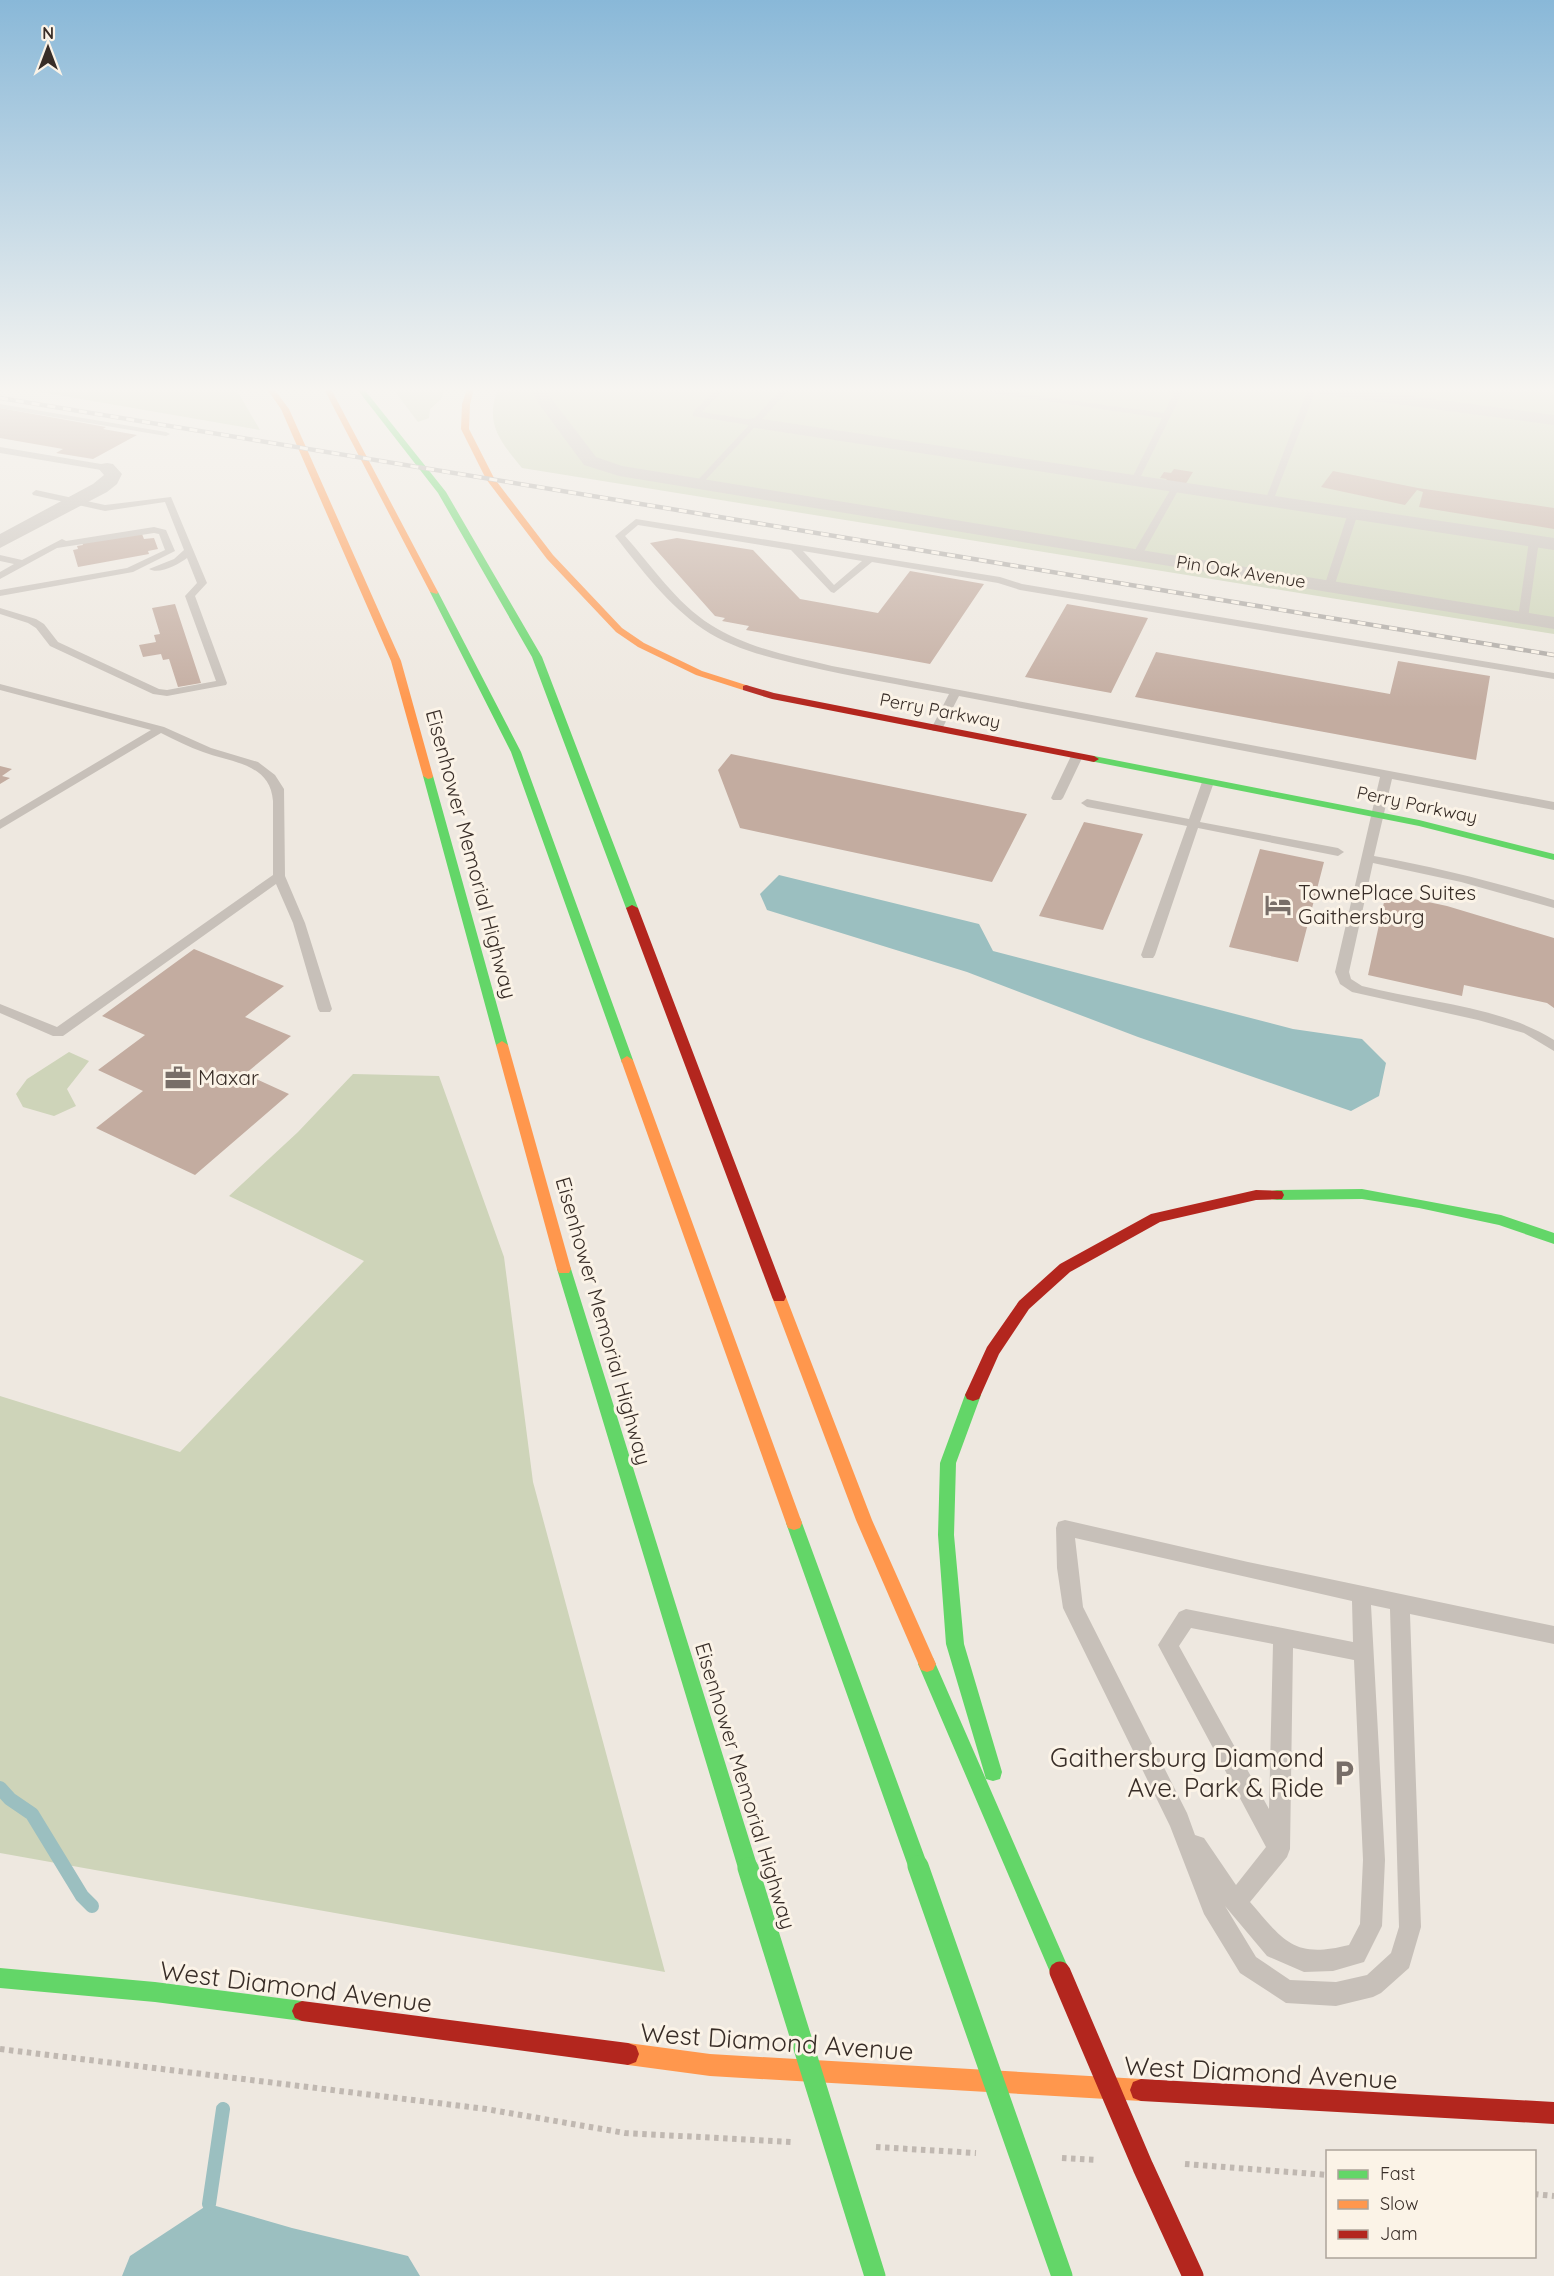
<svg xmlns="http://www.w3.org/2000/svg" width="1554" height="2276" viewBox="0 0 1554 2276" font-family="Quicksand,sans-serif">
<rect width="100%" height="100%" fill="#eee8e0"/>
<path fill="#ced4b9" d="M 23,389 L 236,389 L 260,430 Z
M 393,389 L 445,389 L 441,399 L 430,409 L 429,418 L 418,422 Z
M 498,389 L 1554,389 L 1554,634 L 522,468 C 501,442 484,424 498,389 Z
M 69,1052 L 89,1061 L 67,1089 L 76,1106 L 54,1116 L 23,1107 L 16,1094 L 27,1079 Z
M 353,1074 L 439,1076 L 504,1257 L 533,1482 L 665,1972 L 0,1853 L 0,1396 L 180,1452 L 364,1261 L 229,1196 L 298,1132 Z"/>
<path fill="#9bbfc0" d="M 779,875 L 979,924 L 993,951 L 1293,1029 L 1362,1039 L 1386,1063 L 1379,1096 L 1351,1111 L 1138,1037 L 967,972 L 767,910 L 760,894 Z
M 209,2204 L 292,2228 L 408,2256 L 420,2276 L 122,2276 L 130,2256 Z"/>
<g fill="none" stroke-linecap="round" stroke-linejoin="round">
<path stroke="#9bbfc0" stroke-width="14" d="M 0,1788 L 10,1799 L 32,1814 L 82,1896 L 92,1906
M 209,2204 L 223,2109"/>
</g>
<path fill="#c3aca0" d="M 0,408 L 106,427 L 103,429 L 137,435 L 93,459 L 56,453 L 63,449 L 0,438 Z
M 1174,469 L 1193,472 L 1185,485 L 1165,481 L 1167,479 L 1160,478 L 1164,472 L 1171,473 Z
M 1333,471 L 1418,488 L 1554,508 L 1554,529 L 1419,507 L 1423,492 L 1417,490 L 1405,505 L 1321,487 Z
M 142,534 L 144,539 L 154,538 L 158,549 L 148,551 L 149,554 L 78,567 L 73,550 L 78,549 L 77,546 L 83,545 L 82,543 Z
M 677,538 L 753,550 L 800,599 L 878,613 L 910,571 L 984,584 L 930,664 L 746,630 L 749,626 L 722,621 L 725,618 L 715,616 L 650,543 Z
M 175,604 L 201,683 L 178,687 L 169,659 L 163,660 L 161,654 L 143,657 L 139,645 L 156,642 L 154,635 L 160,634 L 152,608 Z
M 1067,604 L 1148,618 L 1111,693 L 1025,677 Z
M 1156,652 L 1390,694 L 1398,661 L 1490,676 L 1476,760 L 1135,697 Z
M 731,754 L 1027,814 L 992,882 L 740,828 L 718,770 Z
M 0,766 L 12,769 L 2,776 L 10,778 L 0,784 Z
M 1084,822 L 1143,834 L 1103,930 L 1039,916 Z
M 1260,849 L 1324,862 L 1298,962 L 1229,947 Z
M 1386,893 L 1447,906 L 1554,938 L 1554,1008 L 1547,1003 L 1464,985 L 1462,996 L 1368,975 Z
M 194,949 L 284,986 L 245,1017 L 291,1036 L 245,1074 L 289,1094 L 195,1175 L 96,1128 L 143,1091 L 98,1070 L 145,1035 L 102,1016 Z"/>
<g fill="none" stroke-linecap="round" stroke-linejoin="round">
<path stroke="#c0b8b1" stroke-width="6" stroke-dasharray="4.5 4.5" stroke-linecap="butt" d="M 0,2049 L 486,2109 L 625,2133 L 791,2142
M 876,2147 L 976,2153
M 1062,2158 L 1096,2160
M 1185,2164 L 1328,2175
M 1534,2194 L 1554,2196"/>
<path fill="#c7c0b9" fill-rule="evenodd" d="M 716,389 L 725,389 L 702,412 L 753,420 L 781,389 L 790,389 L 699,487 L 695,484 L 696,482 L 749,425 L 693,416 L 693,412 Z
M 964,389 L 987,389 L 1164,413 L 1174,393 L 1159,389 L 1184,389 L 1139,480 L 1135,483 L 1131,480 L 1162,418 Z
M 1308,389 L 1316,389 L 1273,501 L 1266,503 L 1265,501 Z
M 0,404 L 166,432 L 170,434 L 166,436 L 0,408 Z
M 0,447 L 107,465 L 111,468 L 107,471 L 0,453 Z
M 1176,484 L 1180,487 L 1142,555 L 1134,557 L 1132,555 L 1172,487 Z
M 36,490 L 105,505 L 171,497 L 207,583 L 195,596 L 227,683 L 226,685 L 167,696 L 153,694 L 50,646 L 36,628 L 28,623 L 0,614 L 0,608 L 36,619 L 44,624 L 58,642 L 159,689 L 167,690 L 216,681 L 185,596 L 197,583 L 187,558 C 179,564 159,575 149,569 L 174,559 L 184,550 L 165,502 L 105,511 L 33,495 L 32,493 Z
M 1353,510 L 1358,513 L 1334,587 L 1326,589 L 1324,587 L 1348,513 Z
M 636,519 L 1000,577 L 1022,584 L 1554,673 L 1554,679 L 1020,590 L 998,583 L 872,562 L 834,593 L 831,592 L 791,550 L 638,525 L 625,536 C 652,566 676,603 711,625 C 747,648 791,656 832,666 L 1554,802 L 1554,810 L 1392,779 L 1374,856 C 1435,867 1495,882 1554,900 L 1554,908 L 1461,882 L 1373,863 L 1349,972 L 1351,979 L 1362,986 C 1423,1002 1501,1006 1554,1040 L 1554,1051 L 1524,1033 L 1478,1020 L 1352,992 L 1340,984 L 1335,972 L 1380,777 L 959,696 L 941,731 L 933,731 L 931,729 L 949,694 C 901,685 853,677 806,666 C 770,658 733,649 703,629 C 669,606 640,568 615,536 ZM 803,551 L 862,561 L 834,585 Z
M 154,527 L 166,530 L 175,551 L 133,572 L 0,596 L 0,590 L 127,568 L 165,550 L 159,534 L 154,533 L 57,548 L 0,579 L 0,572 L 14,564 L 0,561 L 0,555 L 22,560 L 62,539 L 66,541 Z
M 1534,538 L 1539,541 L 1528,618 L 1523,621 L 1518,618 L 1529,541 Z
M 0,684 L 164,727 L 211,748 L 258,762 L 275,775 L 284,789 L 285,876 L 305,923 L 332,1009 L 330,1012 L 320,1012 L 318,1009 L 293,923 L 276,884 L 63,1036 L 53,1036 L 0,1013 L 0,1004 L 57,1027 L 273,875 L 273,801 C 270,763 232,763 203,752 C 189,747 175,740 161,733 L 0,829 L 0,820 L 151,730 L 0,690 Z
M 1077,753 L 1083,756 L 1063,798 L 1061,800 L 1053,800 L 1051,798 L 1071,756 Z
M 1208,779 L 1214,782 L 1200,822 L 1338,848 L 1344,852 L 1338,856 L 1198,828 L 1155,955 L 1153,958 L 1143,958 L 1141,955 L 1187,826 L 1087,807 L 1081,803 L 1087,799 L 1189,819 L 1202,782 Z
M 1065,1520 L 1248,1562 L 1554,1626 L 1554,1644 L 1410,1614 L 1421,1927 L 1409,1968 L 1381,1993 L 1373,1997 L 1336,2006 L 1286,2003 L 1240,1973 L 1204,1914 L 1170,1826 L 1063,1608 L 1057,1568 L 1056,1528 L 1058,1522 ZM 1075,1538 L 1352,1601 L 1353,1642 L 1186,1609 L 1179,1612 L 1158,1645 L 1266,1847 L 1236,1885 L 1204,1838 L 1195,1835 L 1187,1813 L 1083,1607 ZM 1371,1605 L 1390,1609 L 1399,1927 L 1391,1953 L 1367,1975 L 1336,1982 L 1290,1980 L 1256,1957 L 1225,1906 L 1267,1956 L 1304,1972 L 1333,1971 L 1364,1962 L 1382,1926 L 1385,1860 ZM 1191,1628 L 1273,1644 L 1269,1809 L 1179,1646 ZM 1293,1648 L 1354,1660 L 1363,1860 L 1360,1924 L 1349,1945 C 1293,1959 1284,1941 1250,1902 L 1287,1857 L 1290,1849 Z"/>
<path fill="#c7c0b9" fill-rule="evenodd" d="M 535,389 L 551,389 L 549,394 L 554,402 L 596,457 L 622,466 L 1554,617 L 1554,629 L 619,476 L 584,465 L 539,404 L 533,394 Z
M 1312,389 L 1359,389 L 1554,415 L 1554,425 L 1320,394 Z
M 755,418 L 1554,538 L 1554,550 L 749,427 L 746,423 L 749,419 Z
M 107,463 L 113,464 L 122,474 L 117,484 L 107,492 L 0,548 L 0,534 L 93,484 L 104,475 L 98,468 L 101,464 Z"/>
<path fill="#63d668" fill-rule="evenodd" d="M 357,389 L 364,389 L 446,492 L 542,657 L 638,908 L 636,910 L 632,911 L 626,908 L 532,657 L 438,493 Z
M 431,590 L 438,592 L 521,752 L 633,1060 L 632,1063 L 622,1063 L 621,1060 L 511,752 L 430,592 Z
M 1094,756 L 1419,820 L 1554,854 L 1554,860 L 1419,826 L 1090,761 L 1089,759 Z
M 428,773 L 433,776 L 508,1045 L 506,1048 L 498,1048 L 496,1045 L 423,776 Z
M 1362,1189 L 1501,1215 L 1554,1233 L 1554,1244 L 1499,1225 L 1419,1208 L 1362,1199 L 1277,1200 L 1272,1199 L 1270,1195 L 1272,1191 L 1277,1190 Z
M 564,1263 L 569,1265 L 571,1269 L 758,1868 L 755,1875 L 748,1878 L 741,1875 L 738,1868 L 557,1269 L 559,1265 Z
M 973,1389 L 979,1391 L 981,1395 L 956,1463 L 954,1535 L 964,1644 L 1002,1772 L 1000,1779 L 993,1781 L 986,1779 L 984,1772 L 946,1644 L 938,1535 L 940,1463 L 965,1395 L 967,1391 Z
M 794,1516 L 800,1518 L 802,1523 L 928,1866 L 925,1873 L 918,1876 L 911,1873 L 908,1866 L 786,1523 L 788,1518 Z
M 927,1656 L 933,1658 L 1067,1965 L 1070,1972 L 1067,1979 L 1060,1982 L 1053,1979 L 918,1664 L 921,1658 Z
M 0,1968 L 155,1982 L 302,2001 L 309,2004 L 312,2011 L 309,2018 L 302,2021 L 155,2002 L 0,1988 Z"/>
<path fill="#ff974d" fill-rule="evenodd" d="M 267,389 L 274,389 L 289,409 L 401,661 L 433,776 L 432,778 L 428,779 L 423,776 L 391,661 L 281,409 Z
M 324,389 L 331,389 L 438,592 L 437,594 L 430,592 Z
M 467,389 L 474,389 L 470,404 L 469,429 L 494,478 L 553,555 L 622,628 L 644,643 L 702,671 L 749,686 L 749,690 L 743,690 L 696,675 L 638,647 L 616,632 L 547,559 L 486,479 L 461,429 L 462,404 Z
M 502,1041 L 508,1045 L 571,1269 L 569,1273 L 559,1273 L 557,1269 L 496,1045 Z
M 627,1056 L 633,1060 L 802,1523 L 800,1528 L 794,1530 L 788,1528 L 786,1523 L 621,1060 Z
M 779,1291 L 784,1293 L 786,1297 L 872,1520 L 936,1664 L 933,1670 L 927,1672 L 921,1670 L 856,1520 L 772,1297 L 774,1293 Z
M 628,2043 L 710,2054 L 1141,2079 L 1149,2082 L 1152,2090 L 1149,2098 L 1141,2101 L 710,2076 L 628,2065 L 620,2062 L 617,2054 L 620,2046 Z"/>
<path fill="#b3261e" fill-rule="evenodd" d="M 746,685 L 774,693 L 1094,756 L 1099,759 L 1094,762 L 772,699 L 743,690 L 743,686 Z
M 632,905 L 638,908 L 786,1297 L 784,1301 L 774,1301 L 772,1297 L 626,908 Z
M 1256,1190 L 1282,1191 L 1284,1195 L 1282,1199 L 1256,1200 L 1160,1222 L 1070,1272 L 1029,1309 L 999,1354 L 979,1399 L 973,1401 L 967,1399 L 965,1395 L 987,1347 L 1019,1301 L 1060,1264 L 1151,1214 Z
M 302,2001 L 628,2043 L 636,2046 L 639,2054 L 636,2062 L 628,2065 L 302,2021 L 295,2018 L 292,2011 L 295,2004 Z
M 1141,2079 L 1554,2102 L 1554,2124 L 1141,2101 L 1133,2098 L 1130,2090 L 1133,2082 Z"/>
<g stroke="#aea9a4" stroke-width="4.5">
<path id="rail" d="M 0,398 L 1554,655"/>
</g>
<use href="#rail" stroke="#fbf3e7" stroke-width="3" stroke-dasharray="8" stroke-linecap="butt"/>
<path stroke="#63d668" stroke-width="21" d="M 918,1866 L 1062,2276
M 748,1868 L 875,2276"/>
<path stroke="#b3261e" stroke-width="21" d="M 1060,1972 L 1143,2167 L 1193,2276"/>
</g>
<linearGradient id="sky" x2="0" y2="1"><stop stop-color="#89b8d8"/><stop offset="0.55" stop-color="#f7f5f1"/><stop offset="1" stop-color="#f7f5f1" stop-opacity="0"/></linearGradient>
<rect width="1554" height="708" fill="url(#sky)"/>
<defs>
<g id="hotel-bare" transform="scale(2.07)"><path d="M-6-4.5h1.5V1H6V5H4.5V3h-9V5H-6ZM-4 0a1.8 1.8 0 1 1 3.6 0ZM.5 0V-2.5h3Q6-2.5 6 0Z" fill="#786e68" stroke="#fbf3e7" stroke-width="2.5" paint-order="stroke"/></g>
<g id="office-bare" transform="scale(2.07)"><path d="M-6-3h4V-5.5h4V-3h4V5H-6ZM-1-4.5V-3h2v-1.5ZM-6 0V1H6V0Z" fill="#786e68" stroke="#fbf3e7" stroke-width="2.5" paint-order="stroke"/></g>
<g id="parking-bare" transform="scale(2.07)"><path d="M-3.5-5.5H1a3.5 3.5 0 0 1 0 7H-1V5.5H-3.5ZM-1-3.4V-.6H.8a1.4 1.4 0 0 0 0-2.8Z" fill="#786e68" stroke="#fbf3e7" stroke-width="2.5" paint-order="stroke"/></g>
</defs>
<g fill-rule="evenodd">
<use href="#hotel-bare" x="1278" y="905"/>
<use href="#office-bare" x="178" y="1078"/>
<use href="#parking-bare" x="1344" y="1773"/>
</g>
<g text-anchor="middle" stroke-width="6" stroke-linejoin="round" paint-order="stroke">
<g font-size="18" fill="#382d27" stroke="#fbf3e7">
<text transform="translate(1241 572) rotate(9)" y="6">Pin Oak Avenue</text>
<text transform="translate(940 711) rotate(11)" y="6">Perry Parkway</text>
<text transform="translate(1417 805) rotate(12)" y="6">Perry Parkway</text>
</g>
<g font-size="21" fill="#382d27" stroke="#fbf3e7">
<text transform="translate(471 854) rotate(75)" y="7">Eisenhower Memorial Highway</text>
<text transform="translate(603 1321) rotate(74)" y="7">Eisenhower Memorial Highway</text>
<text transform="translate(745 1786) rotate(73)" y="7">Eisenhower Memorial Highway</text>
</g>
<g font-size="21" fill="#382d27" stroke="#fbf3e7" text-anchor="start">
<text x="1298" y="900">TownePlace Suites<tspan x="1298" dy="24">Gaithersburg</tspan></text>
<text x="198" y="1085">Maxar</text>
</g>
<g font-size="26" fill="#382d27" stroke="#fbf3e7" text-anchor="end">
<text x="1324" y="1767">Gaithersburg Diamond<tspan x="1324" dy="30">Ave. Park &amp; Ride</tspan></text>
</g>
<g font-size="26" fill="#382d27" stroke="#fbf3e7">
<text transform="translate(296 1987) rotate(7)" y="9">West Diamond Avenue</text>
<text transform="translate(777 2042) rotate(4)" y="9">West Diamond Avenue</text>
<text transform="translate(1261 2073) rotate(3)" y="9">West Diamond Avenue</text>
</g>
</g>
<rect x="1326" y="2150" width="210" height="108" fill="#fbf3e7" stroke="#ada49a" stroke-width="1.5"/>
<rect x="1338" y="2170" width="30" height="9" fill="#63d668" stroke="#ada49a" stroke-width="1.5"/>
<text x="1380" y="2180" font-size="18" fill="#382d27">Fast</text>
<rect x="1338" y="2200" width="30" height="9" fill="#ff974d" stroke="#ada49a" stroke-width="1.5"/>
<text x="1380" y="2210" font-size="18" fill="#382d27">Slow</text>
<rect x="1338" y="2230" width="30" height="9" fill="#b3261e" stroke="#ada49a" stroke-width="1.5"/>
<text x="1380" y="2240" font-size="18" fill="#382d27">Jam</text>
<g transform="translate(48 48)" stroke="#fbf3e7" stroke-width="4.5" paint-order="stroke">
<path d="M0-4.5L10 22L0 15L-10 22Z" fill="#382d27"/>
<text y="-9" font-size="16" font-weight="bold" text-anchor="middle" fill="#382d27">N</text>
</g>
</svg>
